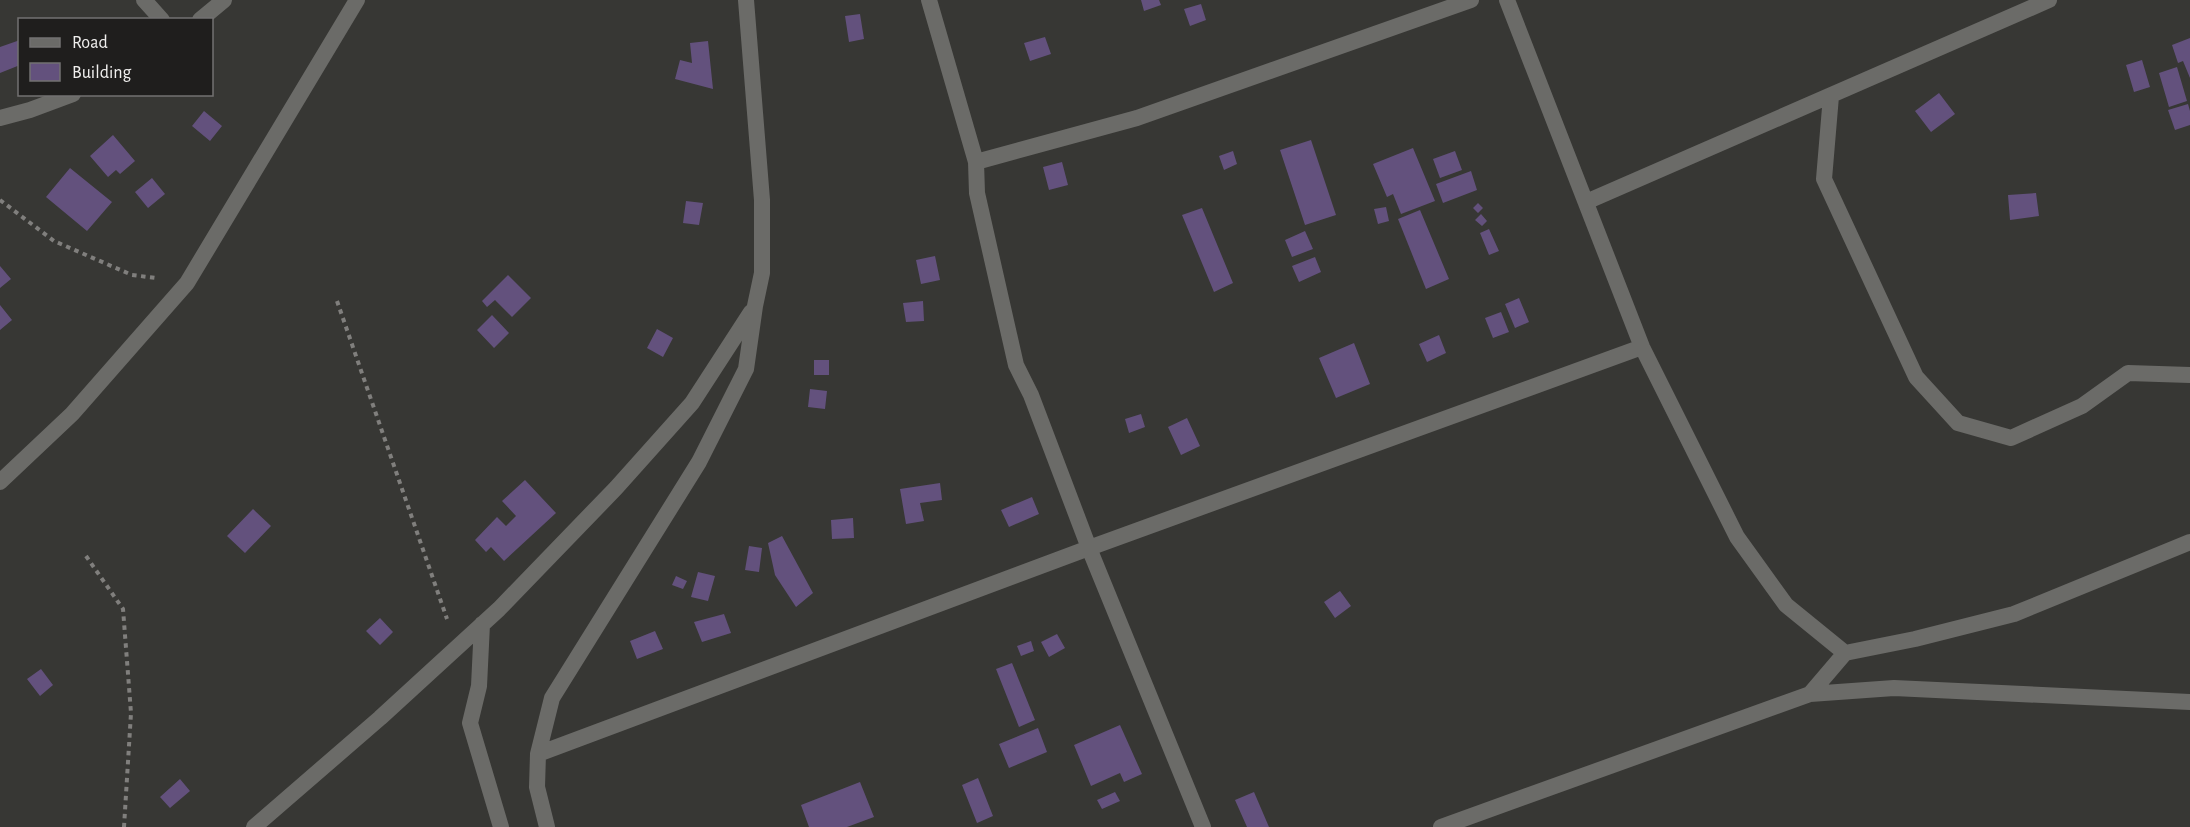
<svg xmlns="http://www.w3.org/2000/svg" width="2190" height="827" viewBox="0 0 2190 827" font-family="'Alegreya Sans',sans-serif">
<rect width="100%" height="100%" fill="#373734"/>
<path fill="#63517d" d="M 1141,0 L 1159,0 L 1161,5 L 1144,11 Z
M 1201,4 L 1206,20 L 1190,26 L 1184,9 Z
M 860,14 L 864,39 L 849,42 L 845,16 Z
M 1045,37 L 1051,54 L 1030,61 L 1024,43 Z
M 2190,38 L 2190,78 L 2183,61 L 2178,63 L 2172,45 Z
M 20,40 L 20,65 L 0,73 L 0,47 Z
M 708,41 L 713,89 L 675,79 L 680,60 L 692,63 L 690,43 Z
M 2142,60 L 2150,87 L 2134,92 L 2126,65 Z
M 2177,67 L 2187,101 L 2169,107 L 2159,73 Z
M 1939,93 L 1955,114 L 1931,132 L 1915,111 Z
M 2188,104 L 2190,111 L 2190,125 L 2175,130 L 2168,110 Z
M 204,111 L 222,126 L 210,141 L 192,126 Z
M 113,135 L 135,161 L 120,174 L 116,170 L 108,177 L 90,156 Z
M 1311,140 L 1336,215 L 1305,225 L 1280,150 Z
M 1413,148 L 1435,201 L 1401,214 L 1393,194 L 1387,197 L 1373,164 Z
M 1233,151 L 1237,164 L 1224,170 L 1219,156 Z
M 1455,151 L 1462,170 L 1440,178 L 1433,159 Z
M 1062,162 L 1068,185 L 1049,190 L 1043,167 Z
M 70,168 L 112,202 L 87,231 L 46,197 Z
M 1471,171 L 1477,190 L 1443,203 L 1436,184 Z
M 152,178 L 165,194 L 148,208 L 135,192 Z
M 2036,193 L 2039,216 L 2010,220 L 2008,195 Z
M 686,201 L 703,203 L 699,225 L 683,223 Z
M 1478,203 L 1483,208 L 1478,213 L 1473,208 Z
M 1386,207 L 1389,221 L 1378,224 L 1374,209 Z
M 1202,208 L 1233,283 L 1214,292 L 1182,215 Z
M 1420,210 L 1449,279 L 1426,289 L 1398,219 Z
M 1481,214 L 1487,221 L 1482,226 L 1475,220 Z
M 1489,229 L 1499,251 L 1489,255 L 1480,233 Z
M 1305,231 L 1313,249 L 1292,257 L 1285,240 Z
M 935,256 L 940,280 L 921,284 L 916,260 Z
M 1315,257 L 1321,272 L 1299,282 L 1292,266 Z
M 0,266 L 11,279 L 0,288 Z
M 508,275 L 531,298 L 512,317 L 495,300 L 487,307 L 482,301 Z
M 1519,298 L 1529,322 L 1515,328 L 1505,304 Z
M 923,301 L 924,321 L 906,322 L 903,303 Z
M 0,305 L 12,320 L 0,330 Z
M 1501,312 L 1509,332 L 1493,338 L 1485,318 Z
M 492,315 L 509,333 L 494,348 L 477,330 Z
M 657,329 L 673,338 L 663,357 L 647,348 Z
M 1439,335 L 1446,353 L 1427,362 L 1419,344 Z
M 1354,343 L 1370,384 L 1336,398 L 1319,358 Z
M 814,360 L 829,360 L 829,375 L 814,375 Z
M 810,389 L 827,391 L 825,409 L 808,407 Z
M 1141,414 L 1145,427 L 1129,433 L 1125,419 Z
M 1187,418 L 1200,446 L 1181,455 L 1168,427 Z
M 525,480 L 556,513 L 504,561 L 491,547 L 486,552 L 475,540 L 497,517 L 506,526 L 516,516 L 502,501 Z
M 940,483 L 942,500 L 920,503 L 924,521 L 906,524 L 900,489 Z
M 1032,497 L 1039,514 L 1009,527 L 1001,510 Z
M 253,509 L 271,526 L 245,553 L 227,536 Z
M 853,518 L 854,538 L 832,539 L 831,520 Z
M 782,536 L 813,593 L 796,607 L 775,575 L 768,543 Z
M 749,546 L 762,548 L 759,572 L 745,570 Z
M 698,572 L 715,576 L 708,601 L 691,597 Z
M 676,576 L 687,581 L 683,589 L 672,585 Z
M 1340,591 L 1351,606 L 1335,618 L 1324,602 Z
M 724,614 L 731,633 L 702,642 L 694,622 Z
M 380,618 L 393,632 L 380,645 L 366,631 Z
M 655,631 L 663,649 L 637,659 L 630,641 Z
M 1057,634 L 1065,648 L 1049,657 L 1041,642 Z
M 1031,641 L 1034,651 L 1021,656 L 1017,646 Z
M 1012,663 L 1035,720 L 1019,727 L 996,669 Z
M 41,669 L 53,685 L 40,696 L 27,679 Z
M 1120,725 L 1142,774 L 1124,782 L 1120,773 L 1091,786 L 1074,745 Z
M 1038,728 L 1047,752 L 1009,768 L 999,744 Z
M 978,778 L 993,816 L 977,823 L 962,785 Z
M 180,779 L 190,791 L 170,808 L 160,797 Z
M 860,782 L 874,817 L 847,827 L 809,827 L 801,805 Z
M 1115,792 L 1120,801 L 1102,809 L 1097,800 Z
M 1254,792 L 1269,827 L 1247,827 L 1235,800 Z"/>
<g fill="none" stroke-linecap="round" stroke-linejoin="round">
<path stroke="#807f7d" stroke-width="4" stroke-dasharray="4.5 4.5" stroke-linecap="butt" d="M 0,200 L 54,241 L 132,275 L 156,278
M 337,301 L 447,619
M 86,556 L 123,609 L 131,713 L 124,827"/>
<path stroke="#6b6b68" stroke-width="16" d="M 144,0 L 162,20
M 929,0 L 976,162 L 977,193 L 1016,365 L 1031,395 L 1089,548 L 1203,827
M 1507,0 L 1642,347 L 1737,537 L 1786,605 L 1845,653
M 200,20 L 224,0
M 1831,96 L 1824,179 L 1916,377 L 1958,423 L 2011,438 L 2082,406 L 2128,373 L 2190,375
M 0,118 L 30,110 L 73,94
M 976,162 L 1137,118 L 1471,0
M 1586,202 L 2049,0
M 0,482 L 72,414 L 187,283 L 357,0
M 482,624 L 479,686 L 470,723 L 501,827
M 1810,694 L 1845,653 L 1915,639 L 2014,614 L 2190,542
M 538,754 L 1089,548 L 1642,347
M 254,827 L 380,718 L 499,609 L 616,488 L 692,403 L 751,312
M 547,827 L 537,787 L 538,754 L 552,698 L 699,462 L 746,369 L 755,306 L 762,273 L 762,200 L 746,0
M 1441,827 L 1810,694 L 1894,688 L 2190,702"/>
</g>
<rect x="18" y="18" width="195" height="78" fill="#1f1e1d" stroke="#737271" stroke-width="1.5"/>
<rect x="30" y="38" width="30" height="9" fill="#6b6b68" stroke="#737271" stroke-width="1.5"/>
<text x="72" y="48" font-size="18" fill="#f0efee">Road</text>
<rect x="30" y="63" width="30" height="18" fill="#63517d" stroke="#737271" stroke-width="1.5"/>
<text x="72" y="78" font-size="18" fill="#f0efee">Building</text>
</svg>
